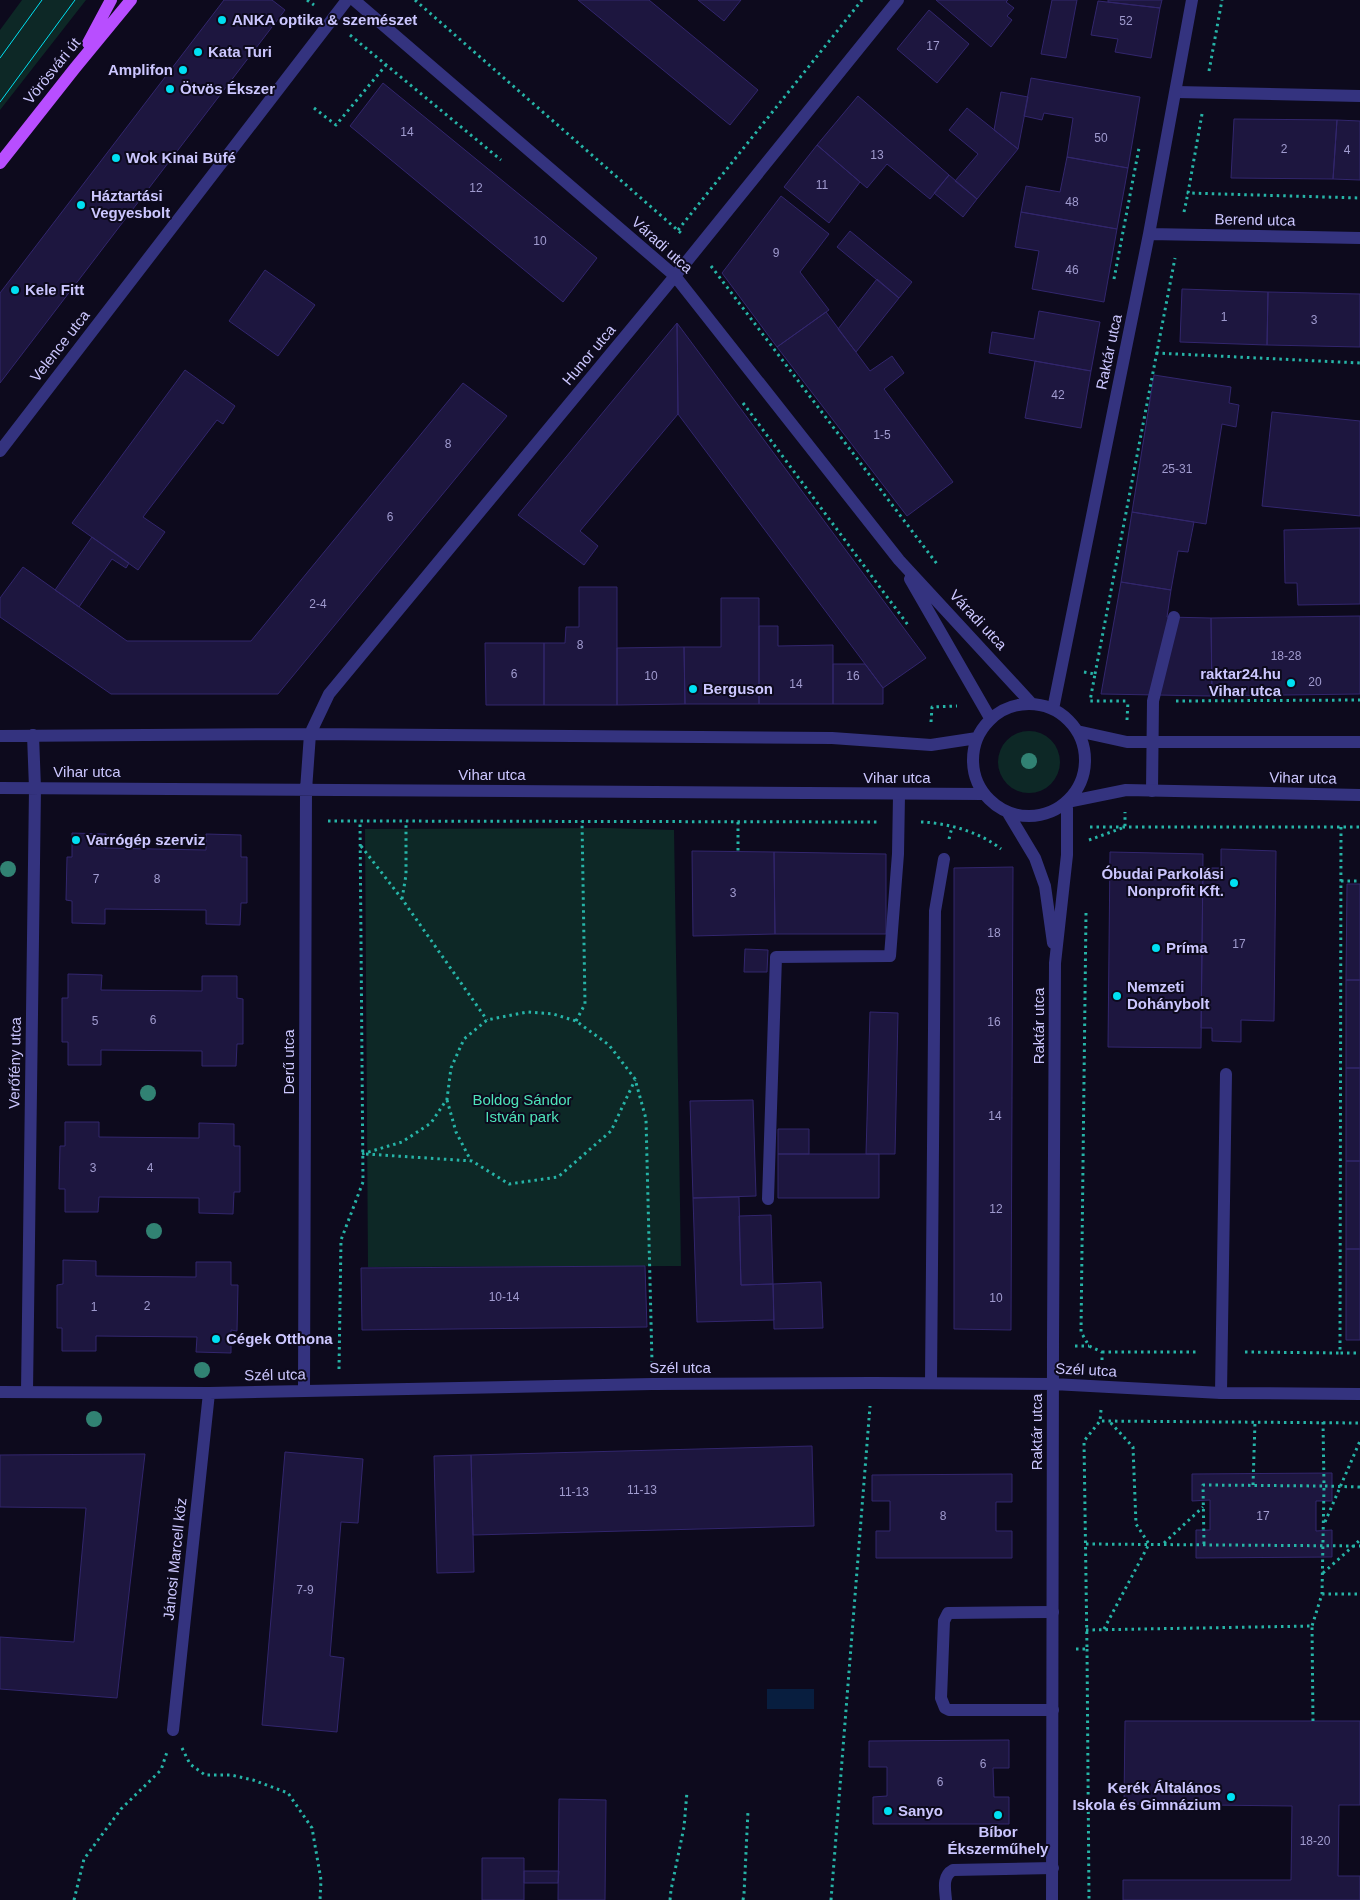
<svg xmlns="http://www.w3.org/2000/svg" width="1360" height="1900" viewBox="0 0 1360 1900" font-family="Arial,sans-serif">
<rect width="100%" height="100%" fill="#0d0a1d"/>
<path fill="#0d2826" d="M 22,0 L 86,0 L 0,110 L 0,30 Z
M998 762a31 31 0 1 1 62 0a31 31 0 1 1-62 0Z
M 605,828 L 674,830 L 681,1266 L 368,1267 L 365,829 Z"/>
<path fill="#081e3f" d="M 767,1689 L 814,1689 L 814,1709 L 767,1709 Z"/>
<path fill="#1d163f" stroke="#32266d" d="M 224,0 L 272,0 L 285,10 L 0,383 L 0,293 Z
M 578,0 L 649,0 L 758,90 L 730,125 Z
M 698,0 L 741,0 L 724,21 Z
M 936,0 L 1008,0 L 1006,2 L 1014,8 L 1007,16 L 1012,20 L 991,47 Z
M 1052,0 L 1077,0 L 1066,58 L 1041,54 Z
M 1108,0 L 1162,0 L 1160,8 L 1108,2 Z
M 1098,1 L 1160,8 L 1151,58 L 1115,52 L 1118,39 L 1091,35 Z
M 929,10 L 969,44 L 937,83 L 897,49 Z
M 1031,78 L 1140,97 L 1128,168 L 1067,157 L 1073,118 L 1044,113 L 1042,120 L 1024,116 Z
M 383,83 L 597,258 L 563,302 L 350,126 Z
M 1001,92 L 1028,97 L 1018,149 L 994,130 Z
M 858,96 L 949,175 L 930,199 L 887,164 L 867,188 L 817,145 Z
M 967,108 L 1018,149 L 977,199 L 955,181 L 978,154 L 949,130 Z
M 1234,119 L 1337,120 L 1333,179 L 1231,178 Z
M 1337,120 L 1360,121 L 1360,180 L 1333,179 Z
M 817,145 L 860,182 L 829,223 L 784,187 Z
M 1067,157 L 1128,168 L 1117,229 L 1021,212 L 1026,186 L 1060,192 Z
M 949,175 L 977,199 L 963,217 L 934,193 Z
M 781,196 L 829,234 L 800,272 L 829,310 L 777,347 L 722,273 Z
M 1021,212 L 1117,229 L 1104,302 L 1032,289 L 1039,251 L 1015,247 Z
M 850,231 L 912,282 L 899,298 L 837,247 Z
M 265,270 L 315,305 L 278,356 L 229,321 Z
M 877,279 L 899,298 L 856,352 L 838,329 Z
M 1182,289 L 1268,292 L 1267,345 L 1180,342 Z
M 1268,292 L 1360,294 L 1360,347 L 1267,345 Z
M 1039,311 L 1100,322 L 1091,371 L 989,353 L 992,332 L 1034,339 Z
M 826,312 L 870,371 L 892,356 L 904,373 L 884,389 L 953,482 L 907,516 L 777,347 Z
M 677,323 L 926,658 L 883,688 L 678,414 Z
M 677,323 L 678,414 L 580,531 L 598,546 L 584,565 L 518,515 Z
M 1035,361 L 1091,371 L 1081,428 L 1025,418 Z
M 185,370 L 235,406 L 223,424 L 217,420 L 143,517 L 165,532 L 138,570 L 72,523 Z
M 1154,375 L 1231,387 L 1229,403 L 1239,405 L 1236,427 L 1222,424 L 1206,524 L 1132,512 Z
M 463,383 L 507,416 L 278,694 L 111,694 L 0,617 L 0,598 L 23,567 L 127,641 L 251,641 Z
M 1272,412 L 1360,421 L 1360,516 L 1262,506 Z
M 1132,512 L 1194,522 L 1188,552 L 1178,551 L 1171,590 L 1121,582 Z
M 1360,528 L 1360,604 L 1298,605 L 1297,583 L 1285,583 L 1284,530 Z
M 92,537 L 129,563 L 126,568 L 112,559 L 79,607 L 55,590 Z
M 1121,582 L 1171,590 L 1167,617 L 1211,618 L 1212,696 L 1101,694 Z
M 579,587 L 617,587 L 617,705 L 544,705 L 544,643 L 565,643 L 566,627 L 579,627 Z
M 721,598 L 759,598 L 759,704 L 685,704 L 684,647 L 721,647 Z
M 1360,616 L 1360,694 L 1212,696 L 1211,618 Z
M 759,626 L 778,626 L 778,646 L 833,645 L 833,704 L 759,704 Z
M 485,643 L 544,643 L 544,705 L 486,705 Z
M 684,647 L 685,704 L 617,705 L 617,648 Z
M 833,664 L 865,664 L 883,688 L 883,704 L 833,704 Z
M 72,833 L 106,834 L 105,848 L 206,850 L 206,834 L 241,835 L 241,857 L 247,857 L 247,903 L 241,903 L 240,925 L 206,924 L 206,910 L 105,909 L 105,924 L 72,923 L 72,901 L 66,900 L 67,857 L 72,857 Z
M 1221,849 L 1276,851 L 1274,1021 L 1241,1020 L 1241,1042 L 1212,1041 L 1212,1028 L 1201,1028 L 1203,868 L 1221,868 Z
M 692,851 L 774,852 L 775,934 L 693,936 Z
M 774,852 L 886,854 L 886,934 L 775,934 Z
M 1110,852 L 1203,854 L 1201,1048 L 1108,1047 Z
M 1013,867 L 1011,1330 L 954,1329 L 954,868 Z
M 1347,884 L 1360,884 L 1360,980 L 1346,980 Z
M 745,949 L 768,950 L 767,972 L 744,972 Z
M 68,974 L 102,975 L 101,990 L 202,991 L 202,976 L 237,976 L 237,998 L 243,999 L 243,1044 L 237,1044 L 236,1066 L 202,1066 L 202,1051 L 101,1050 L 101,1065 L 68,1065 L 68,1042 L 62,1042 L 62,998 L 68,998 Z
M 1346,980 L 1360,980 L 1360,1068 L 1346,1068 Z
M 870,1012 L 898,1013 L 895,1154 L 866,1154 Z
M 1346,1068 L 1360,1068 L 1360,1161 L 1346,1161 Z
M 753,1100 L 756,1196 L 693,1198 L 690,1101 Z
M 65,1122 L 99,1122 L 99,1137 L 199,1138 L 199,1123 L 234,1124 L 234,1146 L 240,1146 L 240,1192 L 234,1192 L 233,1214 L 199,1213 L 199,1198 L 99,1197 L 98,1212 L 65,1212 L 65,1189 L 59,1189 L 60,1146 L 65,1146 Z
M 778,1129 L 809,1129 L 809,1154 L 778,1154 Z
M 778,1154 L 879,1154 L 879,1198 L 778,1198 Z
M 1346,1161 L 1360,1161 L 1360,1249 L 1346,1249 Z
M 739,1197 L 741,1285 L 773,1284 L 774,1320 L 697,1322 L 693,1198 Z
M 771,1215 L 773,1284 L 741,1285 L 739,1216 Z
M 1346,1249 L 1360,1249 L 1360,1340 L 1346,1340 Z
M 63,1260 L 96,1261 L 96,1276 L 196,1277 L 196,1262 L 231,1262 L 231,1285 L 238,1285 L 237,1331 L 231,1330 L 231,1353 L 196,1352 L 197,1337 L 96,1336 L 96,1351 L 62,1351 L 62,1328 L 57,1328 L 57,1285 L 63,1284 Z
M 645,1266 L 647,1327 L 362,1330 L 361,1268 Z
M 821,1282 L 823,1328 L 774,1329 L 773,1284 Z
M 812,1446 L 814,1526 L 473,1535 L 471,1455 Z
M 285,1452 L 363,1459 L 358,1523 L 341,1522 L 330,1656 L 344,1658 L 337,1732 L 262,1725 Z
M 145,1454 L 117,1698 L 0,1689 L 0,1637 L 74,1642 L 86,1508 L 0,1507 L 0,1455 Z
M 471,1455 L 474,1572 L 437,1573 L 434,1456 Z
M 1332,1473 L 1332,1501 L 1316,1501 L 1316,1531 L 1332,1530 L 1332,1557 L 1196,1558 L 1196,1530 L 1210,1530 L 1210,1500 L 1192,1501 L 1192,1474 Z
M 1012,1474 L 1012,1502 L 996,1502 L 996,1531 L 1012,1531 L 1012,1558 L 876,1558 L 876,1531 L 890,1531 L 890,1501 L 872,1501 L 872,1475 Z
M 1125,1721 L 1360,1721 L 1360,1805 L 1339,1805 L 1338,1876 L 1360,1876 L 1360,1900 L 1123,1900 L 1123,1880 L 1291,1880 L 1292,1806 L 1124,1804 Z
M 1009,1740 L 1009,1768 L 993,1768 L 994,1797 L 1009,1797 L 1009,1824 L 873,1824 L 873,1797 L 887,1796 L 887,1767 L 869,1767 L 869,1741 Z
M 559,1799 L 606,1800 L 605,1900 L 558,1900 Z
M 482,1858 L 524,1858 L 524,1900 L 482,1900 Z
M 524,1871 L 559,1871 L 558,1883 L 524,1883 Z"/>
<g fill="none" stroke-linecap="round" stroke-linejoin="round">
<path stroke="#26b4a7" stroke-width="3" stroke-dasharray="2.5 4" stroke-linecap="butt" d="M 307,0 L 314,5
M 415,0 L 682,234
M 350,35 L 501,160
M 1209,71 L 1222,0
M 314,108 L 336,125 L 386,65
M 1202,114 L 1188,193 L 1360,198
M 1184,212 L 1188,193
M 678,230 L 862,0
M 711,266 L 937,564
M 1114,279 L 1139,148
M 1156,353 L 1360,363
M 743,403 L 908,625
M 1084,672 L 1095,674 L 1090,701 L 1127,701
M 1095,674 L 1175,258
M 1176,701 L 1360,700
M 1127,720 L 1128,701
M 931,722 L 932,707 L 957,706
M 328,821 L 360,821
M 738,822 L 738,852
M 921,822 C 948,823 980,832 1001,849
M 1090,827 L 1360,827
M 1341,827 L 1340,1353 L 1360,1353
M 949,839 L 952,827
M 1089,840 L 1125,827 L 1125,812
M 361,846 L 402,899 L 487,1020
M 1341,881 L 1360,881
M 402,899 L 406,875 L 406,821
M 1086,913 L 1081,1332 L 1089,1346 L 1102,1352 L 1102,1363
M 576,1021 L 585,1004 L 582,821
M 447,1100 L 456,1132 L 471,1161
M 362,1154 L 402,1142 L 431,1123 L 447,1099 L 451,1068 L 464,1039 L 487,1020 L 527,1012 L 553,1014 L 576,1021 L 609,1045 L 635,1079 L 646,1119 L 652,1362
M 366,1154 L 472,1161 L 509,1184 L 558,1177 L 611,1131 L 635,1080
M 1075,1346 L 1089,1346
M 1102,1352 L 1199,1352
M 1245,1352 L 1340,1353
M 339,1369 L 341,1240 L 363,1182 L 360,821 L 877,822
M 1101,1410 L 1100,1421 L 1360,1423
M 1323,1422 L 1324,1486 L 1360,1487
M 1253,1485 L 1255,1422
M 1325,1522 L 1360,1441
M 1164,1543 L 1203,1507
M 1086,1544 L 1360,1546
M 1204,1544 L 1203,1485 L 1324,1486 L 1322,1594 L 1312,1626
M 1323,1573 L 1360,1540
M 1322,1594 L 1360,1594
M 1104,1629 L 1149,1544 L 1136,1524 L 1133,1447 L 1110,1422
M 1086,1630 L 1312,1626 L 1313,1722
M 1076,1649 L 1087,1649 L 1084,1441 L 1100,1421
M 1087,1649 L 1089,1900
M 182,1748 L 190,1764 L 205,1775 L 231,1775 L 253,1780 L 288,1793 L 312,1828 L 321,1880 L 320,1900
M 74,1900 L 84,1859 L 121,1809 L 161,1770 L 167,1752
M 670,1900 L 671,1890 L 684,1827 L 687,1792
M 743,1900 L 744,1894 L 748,1811
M 831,1900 L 870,1406"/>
<path stroke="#34337f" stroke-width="12" d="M 1176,92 L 1360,96
M 0,451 L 347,0
M 1152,791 L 1153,701 L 1174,617
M 768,1199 L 776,957 L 890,956 L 898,854 L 899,795
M 1221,1393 L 1226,1074
M 1053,1710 L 949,1710 L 945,1708 L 941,1698 L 944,1621 L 948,1613 L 1053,1612
M 946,1900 C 945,1889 942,1876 953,1870 L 1053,1868"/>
<path stroke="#34337f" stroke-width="12" d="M 354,0 L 675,276 L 899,560 L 1032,704
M 1149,234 L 1360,238
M 910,579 L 990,718
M973 760a56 56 0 1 1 112 0a56 56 0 1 1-112 0Z
M 1053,709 L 1149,234 L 1192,0
M 1077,731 L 1127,742 L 1360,742
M 0,736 L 310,734 L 832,738 L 931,745 L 977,738
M 0,788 L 983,794
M 1008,813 L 1035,858 L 1045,886 L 1053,943
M 931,1383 L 935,911 L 944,859
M 304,1390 L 306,790 L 310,734 L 329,694 L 675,276 L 898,0
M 0,1392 L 209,1393 L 652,1384 L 872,1383 L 1053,1384 L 1221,1393 L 1360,1394
M 27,1392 L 35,788 L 33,735
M 173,1730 L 209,1393
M 1052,1900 L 1053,1346 L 1055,963 L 1067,855 L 1067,802 L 1126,790 L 1360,795"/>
<path stroke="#b84eff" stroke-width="12" d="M 88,43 L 111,0
M 0,163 L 75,68 L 131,0"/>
<path stroke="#00e0f2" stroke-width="1" d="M 0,58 L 42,0
M 0,102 L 75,0"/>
</g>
<g fill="#318273">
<circle cx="1029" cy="761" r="8"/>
<circle cx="8" cy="869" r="8"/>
<circle cx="148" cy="1093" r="8"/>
<circle cx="154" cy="1231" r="8"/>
<circle cx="202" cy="1370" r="8"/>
<circle cx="94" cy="1419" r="8"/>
</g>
<g fill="#00e0f2" stroke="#0d0a1d" stroke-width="2">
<circle cx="222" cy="20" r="5"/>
<circle cx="198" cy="52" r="5"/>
<circle cx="183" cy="70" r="5"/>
<circle cx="170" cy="89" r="5"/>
<circle cx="116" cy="158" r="5"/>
<circle cx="81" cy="205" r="5"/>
<circle cx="15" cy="290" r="5"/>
<circle cx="1291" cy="683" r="5"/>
<circle cx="693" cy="689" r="5"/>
<circle cx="76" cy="840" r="5"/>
<circle cx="1234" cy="883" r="5"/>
<circle cx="1156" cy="948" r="5"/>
<circle cx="1117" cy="996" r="5"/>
<circle cx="216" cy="1339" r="5"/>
<circle cx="1231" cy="1797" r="5"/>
<circle cx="888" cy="1811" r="5"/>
<circle cx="998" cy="1815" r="5"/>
</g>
<g text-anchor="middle" stroke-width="4" stroke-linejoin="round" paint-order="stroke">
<g font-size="12" fill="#a09bcf">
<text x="1126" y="25">52</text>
<text x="933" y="50">17</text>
<text x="407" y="136">14</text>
<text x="1101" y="142">50</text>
<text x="1284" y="153">2</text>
<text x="1347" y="154">4</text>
<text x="877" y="159">13</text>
<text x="822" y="189">11</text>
<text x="476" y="192">12</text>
<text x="1072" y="206">48</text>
<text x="540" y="245">10</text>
<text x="776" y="257">9</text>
<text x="1072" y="274">46</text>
<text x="1224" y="321">1</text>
<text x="1314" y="324">3</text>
<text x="1058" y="399">42</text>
<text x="882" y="439">1-5</text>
<text x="448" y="448">8</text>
<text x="1177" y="473">25-31</text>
<text x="390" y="521">6</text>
<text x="318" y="608">2-4</text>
<text x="580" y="649">8</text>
<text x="1286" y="660">18-28</text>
<text x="514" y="678">6</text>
<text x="651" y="680">10</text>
<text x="853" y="680">16</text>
<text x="1315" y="686">20</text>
<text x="796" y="688">14</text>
<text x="96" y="883">7</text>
<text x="157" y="883">8</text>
<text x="733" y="897">3</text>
<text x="994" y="937">18</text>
<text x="1239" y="948">17</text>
<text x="153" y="1024">6</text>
<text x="95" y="1025">5</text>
<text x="994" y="1026">16</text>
<text x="995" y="1120">14</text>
<text x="93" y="1172">3</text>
<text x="150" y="1172">4</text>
<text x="996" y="1213">12</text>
<text x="504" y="1301">10-14</text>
<text x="996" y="1302">10</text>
<text x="147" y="1310">2</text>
<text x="94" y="1311">1</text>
<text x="642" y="1494">11-13</text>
<text x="574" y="1496">11-13</text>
<text x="943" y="1520">8</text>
<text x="1263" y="1520">17</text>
<text x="305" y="1594">7-9</text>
<text x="983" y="1768">6</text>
<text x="940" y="1786">6</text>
<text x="1315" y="1845">18-20</text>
</g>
<g font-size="15" font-weight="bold" fill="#ccc7ff" stroke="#0d0a1d" text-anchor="start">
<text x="232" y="25">ANKA optika &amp; szemészet</text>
<text x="208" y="57">Kata Turi</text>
<text x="173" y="75" text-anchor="end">Amplifon</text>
<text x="180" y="94">Ötvös Ékszer</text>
<text x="126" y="163">Wok Kinai Büfé</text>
<text x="91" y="201">Háztartási<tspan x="91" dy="17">Vegyesbolt</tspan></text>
<text x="25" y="295">Kele Fitt</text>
<text x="1281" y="679" text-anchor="end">raktar24.hu<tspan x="1281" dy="17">Vihar utca</tspan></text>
<text x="703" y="694">Berguson</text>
<text x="86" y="845">Varrógép szerviz</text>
<text x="1224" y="879" text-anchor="end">Óbudai Parkolási<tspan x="1224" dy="17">Nonprofit Kft.</tspan></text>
<text x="1166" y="953">Príma</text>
<text x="1127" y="992">Nemzeti<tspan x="1127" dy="17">Dohánybolt</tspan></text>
<text x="226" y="1344">Cégek Otthona</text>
<text x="1221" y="1793" text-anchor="end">Kerék Általános<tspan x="1221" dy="17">Iskola és Gimnázium</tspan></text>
<text x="898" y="1816">Sanyo</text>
<text x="998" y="1837" text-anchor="middle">Bíbor<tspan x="998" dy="17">Ékszerműhely</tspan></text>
</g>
<g font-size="15" fill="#ccc7ff" stroke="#0d0a1d">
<text transform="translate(52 71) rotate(-51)" y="5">Vörösvári út</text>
<text transform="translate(1255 220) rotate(1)" y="5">Berend utca</text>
<text transform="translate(662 245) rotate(42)" y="5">Váradi utca</text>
<text transform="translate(60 346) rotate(-52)" y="5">Velence utca</text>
<text transform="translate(1109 352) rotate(-78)" y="5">Raktár utca</text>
<text transform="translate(589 355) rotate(-50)" y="5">Hunor utca</text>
<text transform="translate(978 620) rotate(47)" y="5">Váradi utca</text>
<text x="87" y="777">Vihar utca</text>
<text x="492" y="780">Vihar utca</text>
<text x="897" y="783">Vihar utca</text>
<text transform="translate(1303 778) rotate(1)" y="5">Vihar utca</text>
<text transform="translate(1039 1026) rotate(-90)" y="5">Raktár utca</text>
<text transform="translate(289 1062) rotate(-90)" y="5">Derű utca</text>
<text transform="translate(15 1063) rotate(-89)" y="5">Verőfény utca</text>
<text x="680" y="1373">Szél utca</text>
<text transform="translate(1086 1370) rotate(3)" y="5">Szél utca</text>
<text transform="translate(275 1375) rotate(-1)" y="5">Szél utca</text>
<text transform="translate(1037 1432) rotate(-90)" y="5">Raktár utca</text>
<text transform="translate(175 1559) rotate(-84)" y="5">Jánosi Marcell köz</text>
</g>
<g font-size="15" fill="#4ee4ba" stroke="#0d0a1d">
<text x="522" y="1105">Boldog Sándor<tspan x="522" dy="17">István park</tspan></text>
</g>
</g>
</svg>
